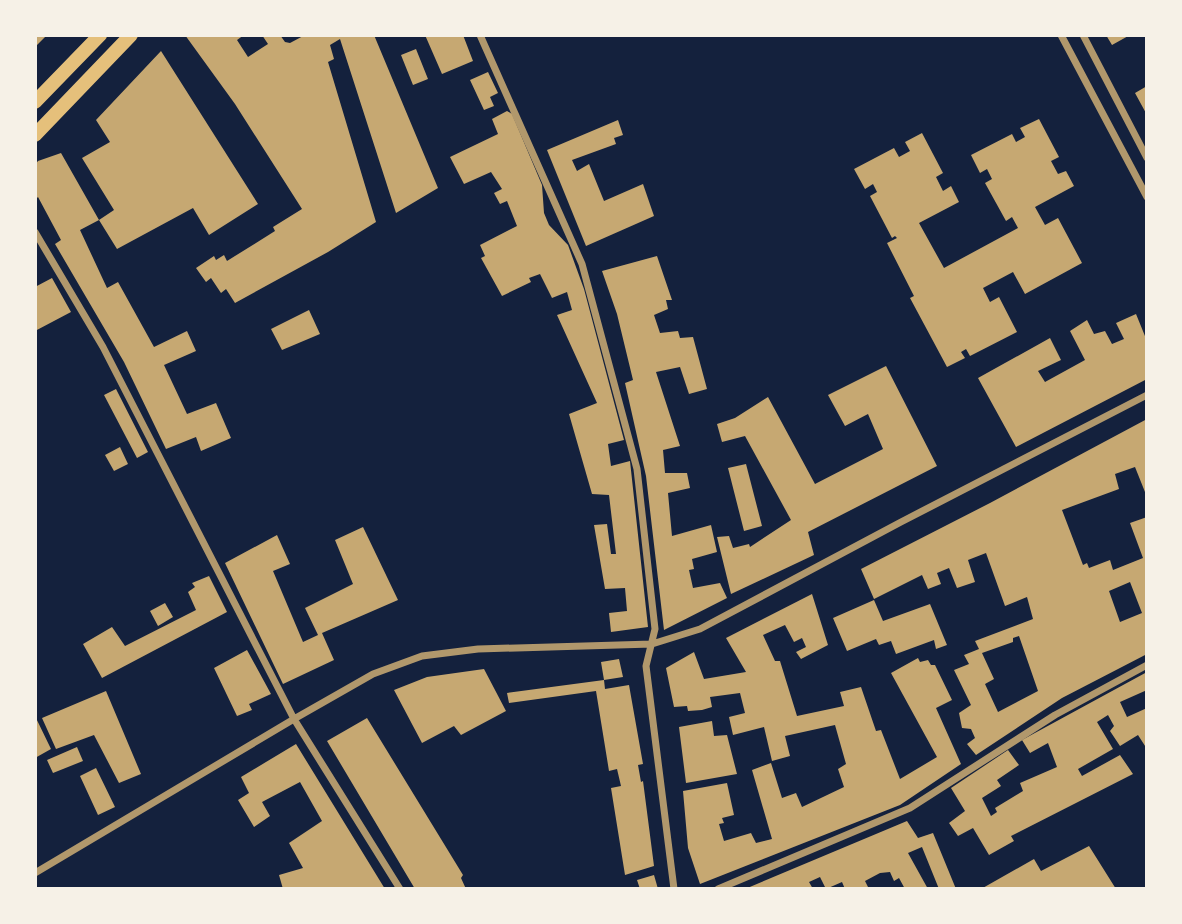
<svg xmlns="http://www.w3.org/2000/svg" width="1182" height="924" viewBox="0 0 1182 924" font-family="'Noto Sans',sans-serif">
<rect width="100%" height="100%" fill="#14213d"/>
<path fill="#c6a872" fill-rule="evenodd" d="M 35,35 L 47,35 L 35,47 Z
M 185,35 L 244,35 L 237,40 L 248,57 L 268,44 L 262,35 L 280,35 L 285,42 L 290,43 L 305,35 L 374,35 L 438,188 L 396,213 L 340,39 L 330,45 L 334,59 L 328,62 L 376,222 L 328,252 L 235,303 L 226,289 L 221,293 L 211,278 L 206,282 L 196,268 L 214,256 L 216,260 L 224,255 L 227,261 L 275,231 L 273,227 L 302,209 L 235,104 Z
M 425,35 L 463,35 L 473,61 L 442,74 Z
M 1106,35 L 1130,35 L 1112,45 Z
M 416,49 L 428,79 L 413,85 L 401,55 Z
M 161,51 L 258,204 L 209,235 L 193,208 L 117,249 L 99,220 L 114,210 L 82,158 L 110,142 L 96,120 Z
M 488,72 L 498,93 L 490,97 L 494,106 L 484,110 L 470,80 Z
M 1147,86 L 1147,115 L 1135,93 Z
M 507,111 L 512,114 L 542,185 L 544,213 L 549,225 L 568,245 L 584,289 L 624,440 L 608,444 L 611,466 L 630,461 L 648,627 L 611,632 L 609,613 L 627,611 L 625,588 L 605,589 L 594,525 L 607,524 L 611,554 L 616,554 L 609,495 L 592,494 L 569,414 L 597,403 L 557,315 L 572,310 L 567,292 L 552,298 L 540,274 L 529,278 L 531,282 L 502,296 L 481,258 L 485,256 L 480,245 L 517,226 L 507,201 L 500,204 L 494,193 L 502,189 L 491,172 L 464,184 L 450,157 L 498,134 L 492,119 Z
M 1039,119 L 1059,157 L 1051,161 L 1058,174 L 1066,171 L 1074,186 L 1035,207 L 1045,225 L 1058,218 L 1082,263 L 1025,294 L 1013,272 L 983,288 L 990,302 L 999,297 L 1017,332 L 970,356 L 966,349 L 961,352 L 965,358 L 947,367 L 910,298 L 914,296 L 887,243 L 897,238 L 895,236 L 892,238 L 870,196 L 877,192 L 873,184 L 865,189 L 854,169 L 894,148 L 899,157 L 910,151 L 905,142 L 922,133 L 943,173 L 936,177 L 943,191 L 951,186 L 959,202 L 919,223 L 944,268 L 1018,228 L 1012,217 L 1006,221 L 985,183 L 992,179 L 987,169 L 980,173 L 971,155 L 1012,134 L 1016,142 L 1025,137 L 1020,128 Z
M 618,120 L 623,135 L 614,138 L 616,144 L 572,160 L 577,171 L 589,164 L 604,201 L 643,184 L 654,216 L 586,246 L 547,150 Z
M 61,153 L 99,220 L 80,230 L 107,288 L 118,282 L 154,347 L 187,331 L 196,351 L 164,365 L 187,414 L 216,403 L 231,438 L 201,451 L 196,437 L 166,449 L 124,362 L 55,244 L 61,240 L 38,197 L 35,200 L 35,165 L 38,161 Z
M 657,256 L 672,300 L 666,300 L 668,309 L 654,315 L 660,333 L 678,331 L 680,338 L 693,337 L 707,389 L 689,394 L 680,367 L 656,372 L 680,446 L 663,450 L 665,473 L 687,473 L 690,488 L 668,493 L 672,536 L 711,525 L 717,552 L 692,559 L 694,569 L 689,570 L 693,588 L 720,583 L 727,598 L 664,630 L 646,476 L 625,383 L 633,380 L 617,314 L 602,271 Z
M 52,278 L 71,312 L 35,331 L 35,287 Z
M 309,310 L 320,334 L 282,350 L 271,329 Z
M 1136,314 L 1147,341 L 1147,379 L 1016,447 L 978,378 L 1050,338 L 1061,360 L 1038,371 L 1045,382 L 1085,360 L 1070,331 L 1087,320 L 1094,334 L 1105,331 L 1112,344 L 1124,339 L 1116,323 Z
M 886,366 L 937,466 L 808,532 L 814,555 L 731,594 L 717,537 L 729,536 L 733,548 L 749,544 L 750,547 L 791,520 L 745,436 L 722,442 L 717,424 L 735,418 L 768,397 L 815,484 L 883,449 L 868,414 L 845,426 L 828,395 Z
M 116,389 L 148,452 L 137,458 L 104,395 Z
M 1147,419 L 1147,497 L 1135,467 L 1115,474 L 1119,489 L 1062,510 L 1083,565 L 1087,563 L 1089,568 L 1110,560 L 1113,570 L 1143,558 L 1130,523 L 1147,517 L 1147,654 L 1062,698 L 976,755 L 967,744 L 975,738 L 971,729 L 962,728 L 959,713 L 971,705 L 954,670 L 969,664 L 964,655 L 979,649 L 975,641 L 1033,619 L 1027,597 L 1005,606 L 986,553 L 968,560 L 975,582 L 957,588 L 949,568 L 937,573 L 941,584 L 928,589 L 922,575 L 874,599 L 861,569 L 990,503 ZM 1130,582 L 1142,613 L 1120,622 L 1109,591 ZM 1019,636 L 1038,691 L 998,712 L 985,684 L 994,679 L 982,653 L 1013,642 L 1013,638 Z
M 120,447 L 128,464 L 114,471 L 105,455 Z
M 746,464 L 762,526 L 744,531 L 728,468 Z
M 363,527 L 398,600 L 322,633 L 334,660 L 283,684 L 225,563 L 277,535 L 290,564 L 273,571 L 303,642 L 318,635 L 305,608 L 353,584 L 335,540 Z
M 209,576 L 227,612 L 102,678 L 83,644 L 112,627 L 125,646 L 196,610 L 188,592 L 195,587 L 192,583 Z
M 812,594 L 828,645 L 801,659 L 796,652 L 806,647 L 802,638 L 794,642 L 785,625 L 763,635 L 775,661 L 780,661 L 797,716 L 844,706 L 840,692 L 861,687 L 876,731 L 881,730 L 900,779 L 937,757 L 891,673 L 918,658 L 920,662 L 928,660 L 931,665 L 935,665 L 952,700 L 936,708 L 961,764 L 900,805 L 700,884 L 688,848 L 683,791 L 727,783 L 734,815 L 722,818 L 724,823 L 719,824 L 724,841 L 751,833 L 756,843 L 772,839 L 752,770 L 771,763 L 782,798 L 796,793 L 802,807 L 844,787 L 838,769 L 846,764 L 835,725 L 785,736 L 790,756 L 772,761 L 764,727 L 733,735 L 729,717 L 745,713 L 740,693 L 710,697 L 712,707 L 702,710 L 688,711 L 687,706 L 674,707 L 666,668 L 694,652 L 704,679 L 746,672 L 726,638 Z
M 874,600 L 883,621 L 930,604 L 947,645 L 936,649 L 934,640 L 896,654 L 891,641 L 879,645 L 876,639 L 847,651 L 833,618 Z
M 165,603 L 173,617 L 158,626 L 150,611 Z
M 247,650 L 271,694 L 249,704 L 252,710 L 237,716 L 214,668 Z
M 619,659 L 623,677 L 604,680 L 601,662 Z
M 484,669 L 506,711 L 461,735 L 454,726 L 422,743 L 394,690 L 427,677 Z
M 1147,672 L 1147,690 L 1120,702 L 1127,717 L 1147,708 L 1147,749 L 1138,735 L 1120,746 L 1110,731 L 1114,726 L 1108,715 L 1097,722 L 1113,749 L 1078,769 L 1082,776 L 1120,755 L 1133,774 L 1011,836 L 1014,841 L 989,855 L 973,828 L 958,836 L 949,823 L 965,811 L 951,788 L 1008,750 L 1019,765 L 997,780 L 1001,786 L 982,798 L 991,816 L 997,812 L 995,808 L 1023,791 L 1020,783 L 1057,767 L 1048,743 L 1030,753 L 1022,740 Z
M 604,680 L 605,689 L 629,685 L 643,764 L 638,765 L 641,782 L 643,781 L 654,866 L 625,875 L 611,788 L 621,786 L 617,769 L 609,771 L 596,691 L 509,703 L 507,693 Z
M 106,691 L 141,774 L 119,783 L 94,735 L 56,749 L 42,718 Z
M 35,716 L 51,749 L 35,758 Z
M 367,718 L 463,875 L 461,878 L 466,889 L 415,889 L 327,741 Z
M 712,721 L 714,736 L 727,735 L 737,774 L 686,783 L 679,727 Z
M 296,744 L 385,889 L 283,889 L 279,875 L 303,868 L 289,843 L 322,821 L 300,782 L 262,802 L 270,816 L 254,827 L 238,800 L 249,793 L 241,777 Z
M 77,747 L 83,761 L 53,773 L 47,760 Z
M 96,768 L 115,807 L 98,815 L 80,776 Z
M 907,821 L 918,838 L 933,833 L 956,889 L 939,889 L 922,847 L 908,853 L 928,889 L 905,889 L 899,878 L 894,881 L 890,872 L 880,873 L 865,881 L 869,889 L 845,889 L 842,882 L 826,889 L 820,877 L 809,882 L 813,889 L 745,889 Z
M 1089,846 L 1116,889 L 981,889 L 1034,859 L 1041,871 Z
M 654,875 L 658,889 L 640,889 L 637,880 Z"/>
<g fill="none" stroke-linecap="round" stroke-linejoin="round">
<path stroke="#b1986c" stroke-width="7" d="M 480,35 L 582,264 L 637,469 L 655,629 L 646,666 L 674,889
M 1061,35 L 1147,197
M 1083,35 L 1147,158
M 35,232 L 103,347 L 294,719 L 400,889
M 35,873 L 294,719 L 373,674 L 422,656 L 478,649 L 652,644 L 700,629 L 901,522 L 1147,395
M 718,889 L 910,808 L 1055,715 L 1147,665"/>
<path stroke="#e5c07b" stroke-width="14" d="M 35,102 L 100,35
M 35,135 L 131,35"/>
</g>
<rect width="1182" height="924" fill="none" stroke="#f6f1e7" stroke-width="74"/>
</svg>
